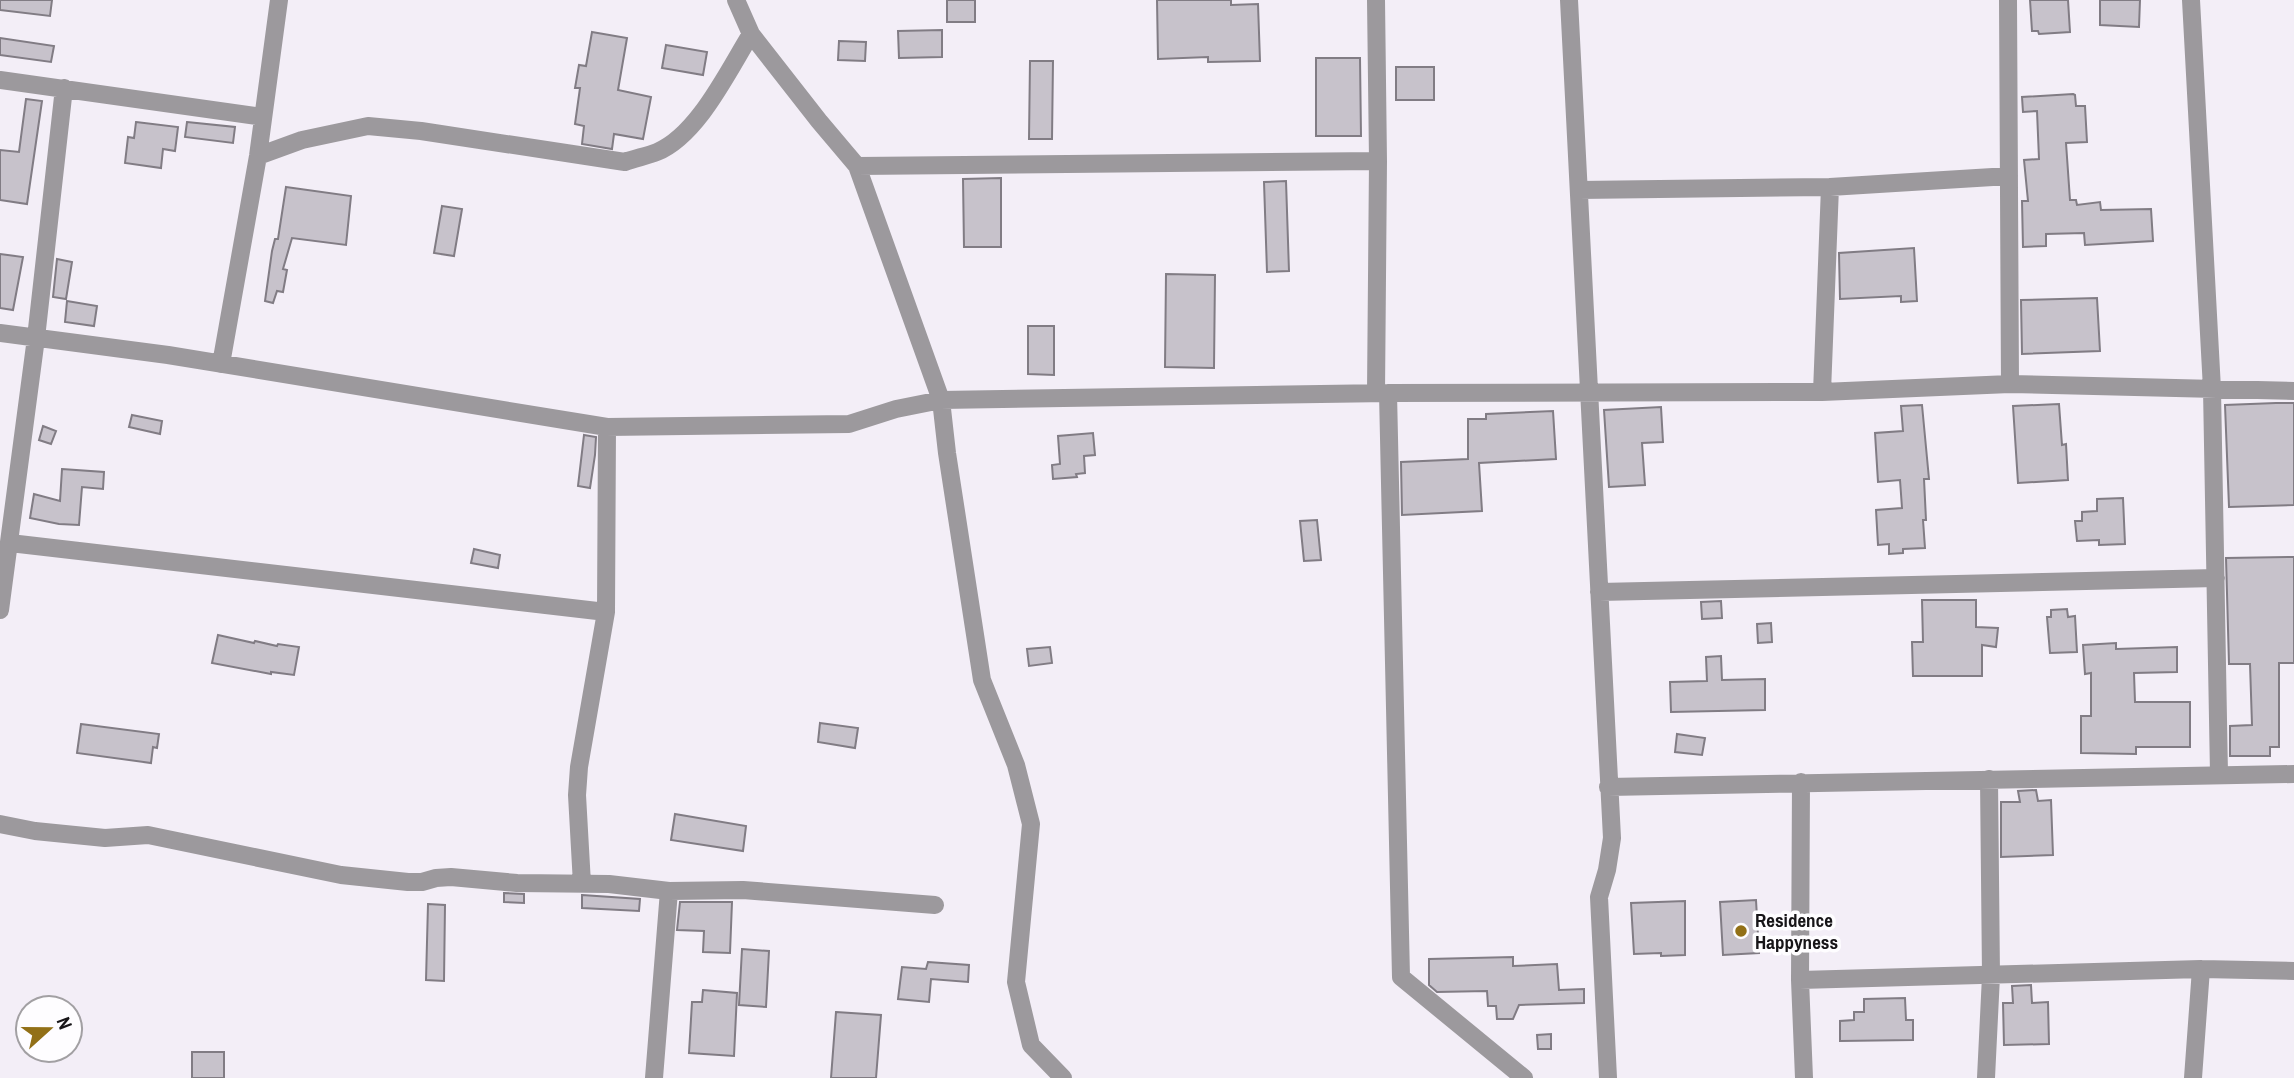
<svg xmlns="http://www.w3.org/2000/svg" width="2294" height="1078" viewBox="0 0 2294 1078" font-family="'Archivo Narrow',sans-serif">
<rect width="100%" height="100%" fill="#f3eef7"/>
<path fill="#c7c2cb" stroke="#817c84" stroke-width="2" d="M 0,0 L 52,0 L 50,16 L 0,10 Z
M 947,0 L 975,0 L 975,22 L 947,22 Z
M 1157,0 L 1231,0 L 1231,5 L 1258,4 L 1260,61 L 1208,62 L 1208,57 L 1158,59 Z
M 2030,0 L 2068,0 L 2070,32 L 2039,34 L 2038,31 L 2032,31 Z
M 2100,0 L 2140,0 L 2139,27 L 2100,25 Z
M 942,30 L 942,57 L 899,58 L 898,31 Z
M 592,32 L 627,38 L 618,90 L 651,97 L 643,139 L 614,134 L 612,149 L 582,144 L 584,126 L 575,124 L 580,88 L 575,88 L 579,65 L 586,66 Z
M 0,38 L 54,46 L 51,62 L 0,55 Z
M 839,41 L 866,42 L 865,61 L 838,60 Z
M 666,45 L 707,52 L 703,75 L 662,68 Z
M 1316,58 L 1360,58 L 1361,136 L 1316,136 Z
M 1030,61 L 1053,61 L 1052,139 L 1029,139 Z
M 1396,67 L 1434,67 L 1434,100 L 1396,100 Z
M 2073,94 L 2075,95 L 2076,106 L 2085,106 L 2087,142 L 2066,143 L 2070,200 L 2076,200 L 2077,205 L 2100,202 L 2101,210 L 2151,209 L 2153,241 L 2085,245 L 2084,233 L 2046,234 L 2046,246 L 2023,247 L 2022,201 L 2028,201 L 2024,160 L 2039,159 L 2037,111 L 2023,112 L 2022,97 Z
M 26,99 L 42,101 L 27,204 L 0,200 L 0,150 L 19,152 Z
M 136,122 L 178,127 L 175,151 L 163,149 L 161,168 L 125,163 L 128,137 L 134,138 Z
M 187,122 L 235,127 L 233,143 L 185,137 Z
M 1001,178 L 1001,247 L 964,247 L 963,179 Z
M 1286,181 L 1289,271 L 1267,272 L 1264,182 Z
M 286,187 L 351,196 L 346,245 L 292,238 L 283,269 L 287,270 L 283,292 L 277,291 L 273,303 L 265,301 L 272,251 L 275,239 L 278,239 Z
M 442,206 L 462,209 L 454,256 L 434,253 Z
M 1914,248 L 1917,301 L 1901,302 L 1901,296 L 1840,299 L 1839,253 Z
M 0,254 L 23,257 L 13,310 L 0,308 Z
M 57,259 L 72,262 L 66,299 L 53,297 Z
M 1166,274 L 1215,275 L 1214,368 L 1165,367 Z
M 2097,298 L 2100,351 L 2022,354 L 2021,300 Z
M 67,301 L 97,306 L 94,326 L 65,322 Z
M 1028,326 L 1054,326 L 1054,375 L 1028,374 Z
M 2276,403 L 2294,403 L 2294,505 L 2229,507 L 2225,405 Z
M 2059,404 L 2062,445 L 2066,444 L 2068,480 L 2018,483 L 2013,406 Z
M 1922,405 L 1929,479 L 1924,479 L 1926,520 L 1923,520 L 1925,548 L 1903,549 L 1903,553 L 1889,554 L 1889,544 L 1878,545 L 1876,510 L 1902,508 L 1900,480 L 1878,482 L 1875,433 L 1903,431 L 1901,406 Z
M 1661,407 L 1663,442 L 1642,443 L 1645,485 L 1609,487 L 1604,410 Z
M 1553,411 L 1556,459 L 1479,463 L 1482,511 L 1402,515 L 1401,462 L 1468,459 L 1468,419 L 1486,419 L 1486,414 Z
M 132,415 L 162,421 L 160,434 L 129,427 Z
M 43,426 L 56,431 L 51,444 L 39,440 Z
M 1093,433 L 1095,455 L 1084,456 L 1085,473 L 1076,474 L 1077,477 L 1053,479 L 1052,465 L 1060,464 L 1058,436 Z
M 584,435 L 596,437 L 595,455 L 590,488 L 578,486 Z
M 62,469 L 104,472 L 103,489 L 82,487 L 79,525 L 59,524 L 30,518 L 34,494 L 60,501 Z
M 2123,498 L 2125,544 L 2099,545 L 2099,540 L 2077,541 L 2075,521 L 2082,521 L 2082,512 L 2097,511 L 2097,499 Z
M 1317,520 L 1321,560 L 1304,561 L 1300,521 Z
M 474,549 L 500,555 L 498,568 L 471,563 Z
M 2294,557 L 2294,663 L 2279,663 L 2279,747 L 2270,747 L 2270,756 L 2230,756 L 2230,726 L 2252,725 L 2250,664 L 2229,664 L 2226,558 Z
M 1922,600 L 1976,600 L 1976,627 L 1998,628 L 1996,647 L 1982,645 L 1982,676 L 1913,676 L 1912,642 L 1923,642 Z
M 1721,601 L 1722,618 L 1702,619 L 1701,602 Z
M 2067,609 L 2068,617 L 2075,616 L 2077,652 L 2050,653 L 2047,617 L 2051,617 L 2051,610 Z
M 1771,623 L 1772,642 L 1758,643 L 1757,624 Z
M 218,635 L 254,643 L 255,641 L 277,646 L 278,644 L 299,647 L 294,675 L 271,672 L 271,674 L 212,663 Z
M 2116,643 L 2116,649 L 2177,647 L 2177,672 L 2134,673 L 2135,702 L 2190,702 L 2190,747 L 2136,747 L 2136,754 L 2081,753 L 2081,716 L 2091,716 L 2091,673 L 2085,674 L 2083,645 Z
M 1050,647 L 1052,663 L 1029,666 L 1027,649 Z
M 1721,656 L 1722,680 L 1765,679 L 1765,710 L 1671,712 L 1670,682 L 1707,681 L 1706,657 Z
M 820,723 L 858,728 L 855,748 L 818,742 Z
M 81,724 L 159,734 L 157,748 L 153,747 L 151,763 L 77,753 Z
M 1677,734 L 1705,738 L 1702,755 L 1675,752 Z
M 2036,790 L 2038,801 L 2051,800 L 2053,855 L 2001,857 L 2001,802 L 2020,802 L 2018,791 Z
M 675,814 L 746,826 L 743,851 L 671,840 Z
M 504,893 L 524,894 L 524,903 L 504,902 Z
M 582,895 L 640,899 L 639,911 L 582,908 Z
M 1756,900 L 1759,953 L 1723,955 L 1720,902 Z
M 1685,901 L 1685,955 L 1661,956 L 1661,953 L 1634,954 L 1631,903 Z
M 680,902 L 732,902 L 730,953 L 703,952 L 704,931 L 677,930 Z
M 428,904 L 445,905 L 444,981 L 426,980 Z
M 742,949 L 769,951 L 766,1007 L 739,1005 Z
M 1513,957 L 1513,966 L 1557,964 L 1559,990 L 1584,989 L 1584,1003 L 1519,1005 L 1513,1019 L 1497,1019 L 1496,1006 L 1488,1006 L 1487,991 L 1437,992 L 1429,985 L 1429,959 Z
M 928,962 L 969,965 L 968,982 L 931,979 L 929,1002 L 898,999 L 902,967 L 926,969 Z
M 2031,985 L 2032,1003 L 2048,1002 L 2049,1044 L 2004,1045 L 2003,1003 L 2013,1003 L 2012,986 Z
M 703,990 L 737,993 L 734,1056 L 689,1053 L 692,1002 L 702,1002 Z
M 1905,998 L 1906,1020 L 1913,1020 L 1913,1040 L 1840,1041 L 1840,1021 L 1854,1020 L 1854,1012 L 1864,1012 L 1864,999 Z
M 836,1012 L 881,1015 L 876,1078 L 831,1078 Z
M 1551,1034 L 1551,1049 L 1538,1049 L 1537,1035 Z
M 192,1052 L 224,1052 L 224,1078 L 192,1078 Z"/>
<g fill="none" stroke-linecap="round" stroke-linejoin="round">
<path stroke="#9c999d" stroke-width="18" d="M 736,0 L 751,34 L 819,121 L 857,166 L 941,400 L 947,453 L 982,680 L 1016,765 L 1031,824 L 1016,982 L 1031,1045 L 1063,1078
M 1376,0 L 1378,161 L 1376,393
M 1569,0 L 1612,838 L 1607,870 L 1599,897 L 1608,1078
M 2008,0 L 2010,384
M 2191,0 L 2212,389 L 2219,774
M 0,80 L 263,117
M 258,156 L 302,140 L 368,126 L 421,131 L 625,162 C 636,158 647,156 657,152 C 698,135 728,71 751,34
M 857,166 L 1378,161
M 1579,190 L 1830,187
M 0,333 L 168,355 L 607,427 L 849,424 L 896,409 L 941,400 L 1388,393 L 1822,392 L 2010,384 L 2294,391
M 221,364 L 258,156 L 279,0
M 1822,392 L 1830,187 L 2009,176
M 1388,393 L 1401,977 L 1524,1078
M 10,543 L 606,612
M 1599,592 L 2216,578
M 0,610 L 36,338 L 64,88
M 1801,782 L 1800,980 L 1804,1078
M 1608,787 L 2294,774
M 0,824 L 35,831 L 105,838 L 148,835 L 341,875 L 408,882 L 422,882 L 436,878 L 451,877 L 517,883 L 609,884 L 669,891 L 743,890 L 935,905
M 582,884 L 577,795 L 579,767 L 606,612 L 607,427
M 1800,980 L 2201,969 L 2294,971
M 654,1078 L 669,891
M 1986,1078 L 1991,976 L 1989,779
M 2193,1078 L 2201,969"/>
</g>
<circle fill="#927017" stroke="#fefdff" stroke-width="2.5" cx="1741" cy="931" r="7"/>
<g text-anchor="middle" stroke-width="7" stroke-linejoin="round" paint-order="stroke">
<g font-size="19" font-weight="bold" fill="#171518" stroke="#fefdff" text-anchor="start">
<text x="1755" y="927">Residence<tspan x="1755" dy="22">Happyness</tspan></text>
</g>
</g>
<g transform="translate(49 1029) rotate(69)"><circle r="33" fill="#fefdff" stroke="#a2a0a3" stroke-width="2"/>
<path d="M0-5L12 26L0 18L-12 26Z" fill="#927017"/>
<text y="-10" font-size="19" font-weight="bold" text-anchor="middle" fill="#171518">N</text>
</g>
</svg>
